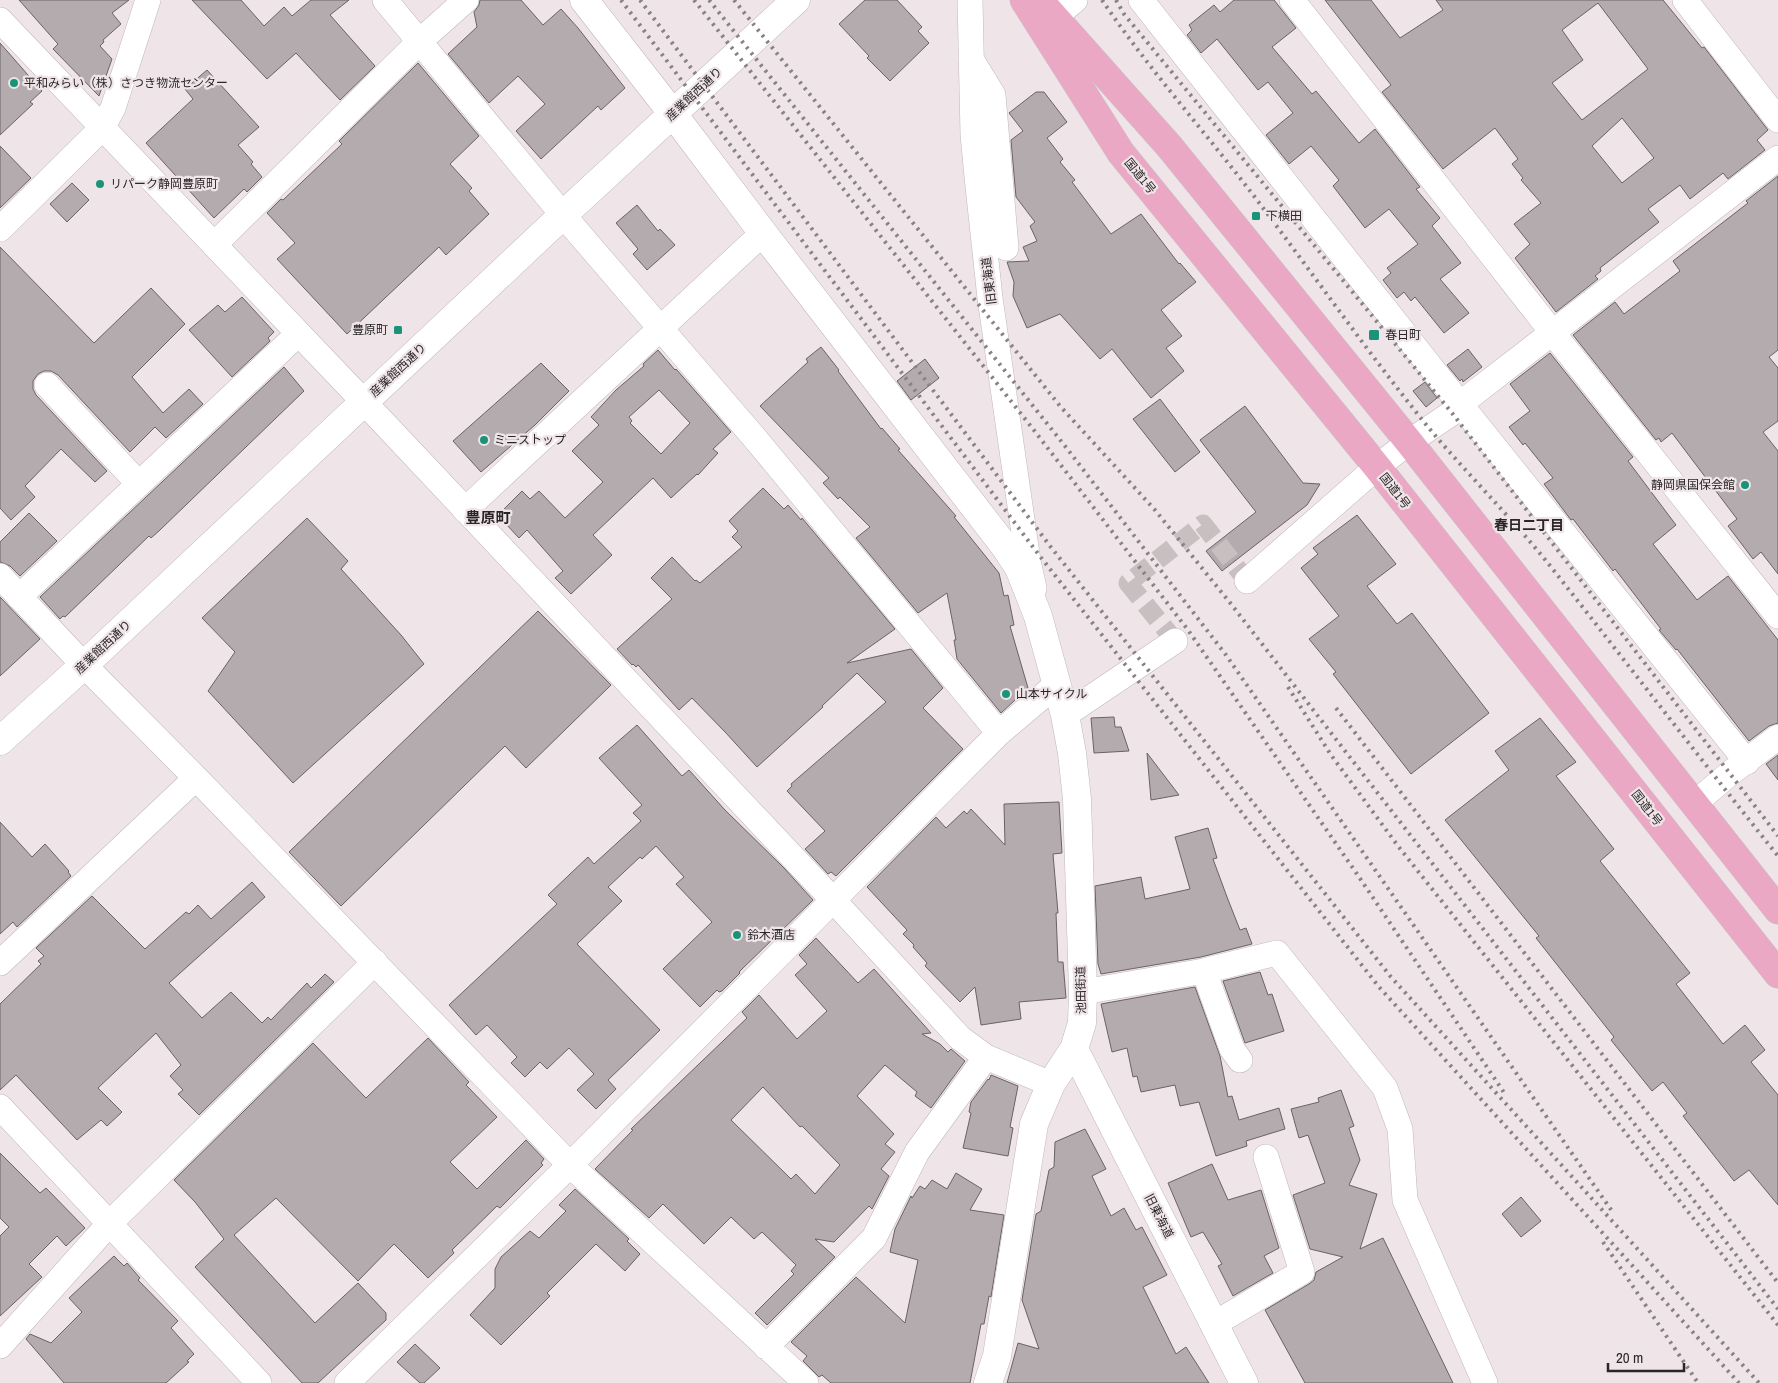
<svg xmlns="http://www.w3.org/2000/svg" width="1778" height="1383" viewBox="0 0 1778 1383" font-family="'Archivo Narrow','Noto Sans JP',sans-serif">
<rect width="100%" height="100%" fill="#efe5e8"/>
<path fill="#b4abae" stroke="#6a6265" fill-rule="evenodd" d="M 19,0 L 129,0 L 112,13 L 121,24 L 103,40 L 104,42 L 100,46 L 112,59 L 99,96 L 53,49 L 58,44 Z
M 192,0 L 241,0 L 264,26 L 284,7 L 292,16 L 311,0 L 349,0 L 330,15 L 375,66 L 340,100 L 296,53 L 267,79 Z
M 480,0 L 521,0 L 543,25 L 561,9 L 578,28 L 625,88 L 601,110 L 598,106 L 541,159 L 516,131 L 545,104 L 518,76 L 489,103 L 448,54 L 477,27 L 474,12 L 479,5 Z
M 865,0 L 897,0 L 922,27 L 918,31 L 929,43 L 890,81 L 867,58 L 869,56 L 839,24 Z
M 1234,0 L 1274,0 L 1296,28 L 1272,47 L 1312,94 L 1316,91 L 1359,143 L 1375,129 L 1420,187 L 1416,189 L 1440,218 L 1432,226 L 1461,263 L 1440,279 L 1469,313 L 1444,333 L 1415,297 L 1411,301 L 1404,292 L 1397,298 L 1383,280 L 1391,273 L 1387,268 L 1418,244 L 1389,209 L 1365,228 L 1333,186 L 1339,180 L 1311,146 L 1289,164 L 1266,135 L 1293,113 L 1268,82 L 1258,90 L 1217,39 L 1201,53 L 1187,35 L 1192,30 L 1189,25 L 1214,5 L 1220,12 Z
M 1325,0 L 1371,0 L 1400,38 L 1443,10 L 1436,0 L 1663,0 L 1702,48 L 1704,47 L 1768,130 L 1757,140 L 1765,150 L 1728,179 L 1723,173 L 1690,199 L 1680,185 L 1648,209 L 1659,222 L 1600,268 L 1601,271 L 1595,276 L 1598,279 L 1556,312 L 1515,258 L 1530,244 L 1514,224 L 1541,203 L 1521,180 L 1523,178 L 1512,164 L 1518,159 L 1495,128 L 1443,169 L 1382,92 L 1391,85 ZM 1598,3 L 1648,69 L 1582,120 L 1552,83 L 1583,60 L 1562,30 ZM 1622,118 L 1654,158 L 1622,183 L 1592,146 Z
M 0,43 L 42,91 L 30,102 L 33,104 L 0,135 Z
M 418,63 L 479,136 L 450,164 L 472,188 L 469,191 L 489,214 L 446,255 L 439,247 L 347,334 L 277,259 L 295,243 L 267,213 L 281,199 L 283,200 L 342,144 L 339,141 Z
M 207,70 L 259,127 L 238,145 L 253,162 L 251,164 L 262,177 L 247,192 L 244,189 L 214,218 L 146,143 L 193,99 L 185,89 Z
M 1036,92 L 1044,92 L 1067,122 L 1047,138 L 1063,159 L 1060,162 L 1075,180 L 1072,182 L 1111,234 L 1141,214 L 1179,264 L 1180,263 L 1196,282 L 1161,310 L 1182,336 L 1166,348 L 1184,371 L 1151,398 L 1112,349 L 1100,359 L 1060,314 L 1027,328 L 1013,296 L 1014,282 L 1007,262 L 1029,261 L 1023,247 L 1037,241 L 1030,226 L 1035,222 L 1016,197 L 1011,140 L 1023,131 L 1009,113 Z
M 0,146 L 31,178 L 0,208 Z
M 1778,176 L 1778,350 L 1769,357 L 1778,368 L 1778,421 L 1763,432 L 1778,451 L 1778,574 L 1761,552 L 1753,559 L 1728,526 L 1737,519 L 1672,433 L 1661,442 L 1659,438 L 1656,440 L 1573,335 L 1615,302 L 1624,314 L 1680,271 L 1673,261 L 1748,203 L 1746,201 Z
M 72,183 L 89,200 L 67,222 L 50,204 Z
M 637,205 L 658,231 L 660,229 L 675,245 L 647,270 L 633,254 L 638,249 L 616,223 Z
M 0,247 L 94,343 L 151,288 L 185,324 L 132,377 L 163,413 L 189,389 L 203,404 L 166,438 L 155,427 L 130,452 L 58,375 L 51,371 L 44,371 L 38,374 L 33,381 L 33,389 L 36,395 L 107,471 L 95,482 L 61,449 L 25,486 L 35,497 L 11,520 L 0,508 Z
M 242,297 L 274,332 L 268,338 L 270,341 L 232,377 L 189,330 L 218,305 L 225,312 Z
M 821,347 L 839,370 L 838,371 L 881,429 L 882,428 L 900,449 L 898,450 L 956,516 L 954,517 L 999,573 L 1004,596 L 1008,595 L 1014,625 L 1010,626 L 1028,688 L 1001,713 L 957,659 L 954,640 L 956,640 L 947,593 L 918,613 L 856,538 L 870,527 L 840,497 L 838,499 L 823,483 L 829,478 L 760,406 L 808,362 L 806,359 Z
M 1468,349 L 1482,367 L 1463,382 L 1462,379 L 1460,381 L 1447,365 Z
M 658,350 L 675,370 L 676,369 L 731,432 L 713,449 L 718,453 L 698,475 L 697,474 L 671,498 L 653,478 L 593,535 L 612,555 L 571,594 L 555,578 L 563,571 L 527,530 L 519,538 L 505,523 L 509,519 L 502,511 L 522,491 L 530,499 L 539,491 L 565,518 L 603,482 L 572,451 L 599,425 L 591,417 L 616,390 L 644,366 L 643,364 ZM 659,390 L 690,423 L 661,454 L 630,423 L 632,421 L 629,417 Z
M 1550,353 L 1633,457 L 1628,461 L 1676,525 L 1653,544 L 1697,600 L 1728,576 L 1778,640 L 1778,723 L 1769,726 L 1749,741 L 1677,649 L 1676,650 L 1659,630 L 1661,629 L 1615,569 L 1613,571 L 1573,519 L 1571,520 L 1544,484 L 1553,478 L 1525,443 L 1523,445 L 1509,427 L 1530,411 L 1510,384 Z
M 925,359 L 939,378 L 911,400 L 897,381 Z
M 541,363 L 569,391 L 535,425 L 481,472 L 453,441 Z
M 284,367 L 304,391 L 160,530 L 151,538 L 149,536 L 65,617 L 63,616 L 60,619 L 40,597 Z
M 1425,382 L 1437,398 L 1426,407 L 1413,391 Z
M 1160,399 L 1200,452 L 1175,472 L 1133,419 Z
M 1245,406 L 1303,483 L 1320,484 L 1307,505 L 1222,571 L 1206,551 L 1256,512 L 1200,440 Z
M 763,488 L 784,509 L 788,505 L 801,520 L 802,518 L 895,629 L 847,663 L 911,649 L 943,688 L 923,708 L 963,749 L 836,876 L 831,872 L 828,874 L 805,849 L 825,831 L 787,791 L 792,786 L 791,784 L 886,702 L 857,673 L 822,706 L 823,707 L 757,767 L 726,733 L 692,698 L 679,710 L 638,665 L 636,667 L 633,664 L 632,665 L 617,649 L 672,599 L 651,578 L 672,557 L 695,581 L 696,580 L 700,583 L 742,547 L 732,537 L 738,531 L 729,521 Z
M 29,513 L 57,541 L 20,576 L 10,566 L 0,562 L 0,542 Z
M 1357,515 L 1396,564 L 1367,586 L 1397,624 L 1412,613 L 1489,713 L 1411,774 L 1333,674 L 1336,672 L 1309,639 L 1339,616 L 1301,568 L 1318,554 L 1313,548 Z
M 307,518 L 348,561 L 341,569 L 401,635 L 424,664 L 293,783 L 208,691 L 235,652 L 202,618 Z
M 0,597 L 40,639 L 0,676 Z
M 538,611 L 611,685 L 526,768 L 505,746 L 341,906 L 289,852 Z
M 1114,717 L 1115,727 L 1121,727 L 1129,751 L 1094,753 L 1091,718 Z
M 1540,718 L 1576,762 L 1556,776 L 1614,849 L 1600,861 L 1690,973 L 1676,984 L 1723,1044 L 1745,1025 L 1765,1050 L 1751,1062 L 1778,1095 L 1778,1205 L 1749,1170 L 1734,1181 L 1683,1116 L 1687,1113 L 1663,1082 L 1652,1091 L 1611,1040 L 1614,1037 L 1536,938 L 1539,936 L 1445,820 L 1509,770 L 1495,751 Z
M 637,725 L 682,776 L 689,770 L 725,810 L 784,868 L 813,900 L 739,972 L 740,973 L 722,991 L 719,992 L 717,990 L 700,1007 L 663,969 L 712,922 L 676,884 L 684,877 L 656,846 L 642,859 L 640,857 L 608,887 L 622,901 L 577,944 L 660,1030 L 608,1080 L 616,1089 L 596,1109 L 577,1090 L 594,1074 L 569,1048 L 547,1069 L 540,1062 L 525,1077 L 511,1063 L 517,1057 L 487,1025 L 476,1035 L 449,1005 L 557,904 L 548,895 L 588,857 L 594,864 L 641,821 L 633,813 L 642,805 L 599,758 Z
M 1147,753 L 1179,795 L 1151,800 Z
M 1778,755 L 1778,780 L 1766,764 Z
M 1059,802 L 1062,853 L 1053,854 L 1058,913 L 1056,913 L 1058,962 L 1063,962 L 1066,998 L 1019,1002 L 1021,1019 L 981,1025 L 975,987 L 960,1002 L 925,966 L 927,963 L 913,947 L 914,945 L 903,934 L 907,930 L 867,887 L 936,817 L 946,828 L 964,811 L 967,814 L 971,809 L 1005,845 L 1004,804 Z
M 0,822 L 32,857 L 45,844 L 69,871 L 68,872 L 71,876 L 17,927 L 13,922 L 0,934 Z
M 1208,828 L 1217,858 L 1213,859 L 1227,897 L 1240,930 L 1246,928 L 1252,944 L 1201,957 L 1101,974 L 1098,964 L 1095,886 L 1141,877 L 1145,899 L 1190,889 L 1175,837 Z
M 252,882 L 265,897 L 169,983 L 202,1018 L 231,992 L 262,1023 L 268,1017 L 271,1020 L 307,983 L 311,988 L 325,974 L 334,982 L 199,1115 L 178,1094 L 183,1090 L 170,1076 L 181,1065 L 156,1033 L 98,1088 L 122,1112 L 107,1126 L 101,1120 L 77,1140 L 16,1075 L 0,1090 L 0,1004 L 41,964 L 38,961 L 44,956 L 36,948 L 92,896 L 145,949 L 186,912 L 189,914 L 198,905 L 211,919 Z
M 816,938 L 858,983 L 874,969 L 931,1033 L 922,1034 L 940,1044 L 948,1052 L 951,1049 L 965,1061 L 931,1108 L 915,1096 L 917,1092 L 885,1065 L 857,1096 L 894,1134 L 885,1144 L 895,1152 L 881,1169 L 889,1176 L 872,1209 L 869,1206 L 834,1242 L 815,1239 L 835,1257 L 767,1325 L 755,1313 L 794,1274 L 791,1271 L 796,1265 L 762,1232 L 754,1239 L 731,1217 L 704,1244 L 663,1204 L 649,1218 L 595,1169 L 633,1130 L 631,1129 L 747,1018 L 742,1012 L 759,995 L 797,1039 L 827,1011 L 795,975 L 807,964 L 799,955 ZM 763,1087 L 800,1127 L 802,1126 L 840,1165 L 815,1194 L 796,1174 L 791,1179 L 731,1120 Z
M 1260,972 L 1268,995 L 1272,994 L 1284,1031 L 1245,1043 L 1223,981 Z
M 1195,987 L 1220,1056 L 1228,1097 L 1232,1096 L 1239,1120 L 1279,1108 L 1285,1129 L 1246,1141 L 1247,1146 L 1216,1156 L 1199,1102 L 1180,1106 L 1175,1085 L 1141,1092 L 1137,1076 L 1133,1077 L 1127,1048 L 1112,1052 L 1101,1004 Z
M 428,1038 L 469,1082 L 466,1085 L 497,1117 L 450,1162 L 477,1189 L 526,1140 L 544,1159 L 541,1163 L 543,1165 L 500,1208 L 497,1206 L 452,1250 L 454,1253 L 428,1278 L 394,1244 L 358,1281 L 276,1198 L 234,1235 L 315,1323 L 358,1283 L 386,1313 L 386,1320 L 318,1383 L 302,1383 L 195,1267 L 224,1239 L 195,1202 L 174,1180 L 313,1043 L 366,1098 Z
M 991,1075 L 1018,1086 L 1010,1127 L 1013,1128 L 1008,1156 L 963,1148 L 971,1113 L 969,1112 L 971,1102 L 988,1079 L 989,1080 Z
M 1341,1090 L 1354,1126 L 1349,1128 L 1360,1160 L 1349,1185 L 1377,1194 L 1360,1249 L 1383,1238 L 1453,1383 L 1305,1383 L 1265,1310 L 1309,1284 L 1314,1280 L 1316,1272 L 1343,1257 L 1310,1249 L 1293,1195 L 1325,1183 L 1308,1135 L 1299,1138 L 1291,1109 L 1319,1102 L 1318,1098 Z
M 1085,1129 L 1106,1169 L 1092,1176 L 1111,1216 L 1124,1208 L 1136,1230 L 1142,1227 L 1167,1275 L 1143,1287 L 1176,1354 L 1186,1347 L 1209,1383 L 1007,1383 L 1018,1343 L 1039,1349 L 1022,1300 L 1036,1214 L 1041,1211 L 1049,1170 L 1054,1167 L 1055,1142 Z
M 0,1153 L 40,1193 L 46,1188 L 85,1228 L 66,1246 L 57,1236 L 29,1264 L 42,1277 L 0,1316 L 0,1236 L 9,1227 L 0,1218 Z
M 1212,1164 L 1228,1200 L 1261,1190 L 1279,1248 L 1264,1256 L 1273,1273 L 1233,1296 L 1218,1266 L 1222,1264 L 1203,1232 L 1191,1237 L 1168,1183 Z
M 956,1173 L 982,1189 L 970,1210 L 1004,1215 L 991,1297 L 989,1296 L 984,1324 L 981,1324 L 970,1383 L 831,1383 L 822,1375 L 819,1377 L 803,1361 L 807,1356 L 791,1342 L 856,1277 L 905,1323 L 918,1260 L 890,1252 L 895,1229 L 911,1196 L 912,1198 L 920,1186 L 925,1189 L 932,1180 L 947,1189 Z
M 575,1189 L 629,1239 L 627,1241 L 640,1254 L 625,1271 L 596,1244 L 547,1293 L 550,1296 L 501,1345 L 470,1315 L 495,1288 L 495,1269 L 501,1257 L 530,1231 L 539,1238 L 566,1211 L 559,1205 Z
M 1521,1197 L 1541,1221 L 1521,1237 L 1502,1214 Z
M 114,1256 L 124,1266 L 127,1263 L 140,1278 L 138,1280 L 178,1321 L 171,1328 L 194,1354 L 187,1361 L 189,1362 L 166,1383 L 64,1383 L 26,1339 L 30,1334 L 51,1343 L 82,1312 L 69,1298 Z
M 415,1344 L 440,1368 L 424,1383 L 420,1383 L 397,1362 Z"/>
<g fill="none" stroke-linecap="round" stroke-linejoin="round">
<path stroke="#c8bfc1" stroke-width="19" stroke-dasharray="19 9" stroke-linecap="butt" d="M 1175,641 L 1128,583 L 1203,524 L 1247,581"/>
<g stroke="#c0b7ba" stroke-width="26">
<path id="minor" d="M 385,0 L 563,215 L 753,436 L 999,733
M 970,0 L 973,134 L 977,177 L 990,298 L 1028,561 L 1034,588
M 1141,0 L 1460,404 L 1747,762
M 1292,0 L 1552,332 L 1778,616
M 1685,0 L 1778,120
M 1055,17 L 1075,0
M 0,20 L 364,402 L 834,901 L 960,1038 L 986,1057 L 1051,1084
M 971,59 L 993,95 L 1006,248
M 0,229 L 102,128 L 113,108 L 148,0
M 214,245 L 420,41 L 466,0
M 47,385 L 139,484
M 465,510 L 763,233
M 0,576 L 79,660 L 196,778 L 570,1165 L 806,1383
M 1247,581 L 1377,467 L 1409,442 L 1452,413 L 1460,404 L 1778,158
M 19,597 L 298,334
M 1065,715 L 1175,641
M 1694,804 L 1729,774 L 1778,737
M 0,963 L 196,778
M 1204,971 L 1232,1049 L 1240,1060
M 1083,992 L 1204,971 L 1277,953 L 1385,1088 L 1400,1129 L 1405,1200 L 1485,1383
M 0,1107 L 259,1383
M 1214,1324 L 1302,1272 L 1266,1157
M 0,1346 L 109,1224 L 375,962
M 766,1347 L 874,1238 L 917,1152 L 986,1057
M 347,1383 L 570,1165 L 999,733 L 1057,684"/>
</g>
<g stroke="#c0b7ba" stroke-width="29">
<path id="tertiary" d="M 584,0 L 673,114 L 763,233 L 1006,548 L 1019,568 L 1038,616 L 1065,715 L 1072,753 L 1077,799 L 1083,992 L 1082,1023 L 1074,1049 L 1051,1084 L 1034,1124 L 997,1356 L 988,1383
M 0,741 L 84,665 L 563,215 L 796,0
M 1074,1049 L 1244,1383"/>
</g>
<g stroke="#c8c7c7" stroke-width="29">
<path id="trunk" d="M 1024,0 L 1121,153 L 1377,467 L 1778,974
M 1039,0 L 1169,146 L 1409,442 L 1778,910"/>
</g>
<use href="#minor" stroke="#fff" stroke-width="25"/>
<use href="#tertiary" stroke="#fff" stroke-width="28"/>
<use href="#trunk" stroke="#eaa8c4" stroke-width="28"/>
<path stroke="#898284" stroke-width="4" stroke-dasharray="2.5 5" stroke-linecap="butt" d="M 621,0 L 1039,555 L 1379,987 L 1739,1383
M 640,0 L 1050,546 L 1391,977 L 1759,1383
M 694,0 L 1033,429 L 1188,630 L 1357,874 L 1505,1094
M 709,0 L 1065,446 L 1226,655 L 1614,1214
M 734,0 L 1060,406 L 1155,510 L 1231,604 L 1778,1309
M 1102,0 C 1150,71 1208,135 1260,204 C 1316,278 1369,354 1428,427 C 1468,475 1512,518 1551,567 C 1627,663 1701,760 1778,856
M 1116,0 L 1124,14 L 1452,413 L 1778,836
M 1288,687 L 1331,755 L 1398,846 L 1778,1325
M 1336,708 L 1778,1283
M 1603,1242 L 1698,1383"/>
</g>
<g fill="#1a9378" stroke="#efe5e8" stroke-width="2">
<circle cx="14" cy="83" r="5"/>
<circle cx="100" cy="184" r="5"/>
<rect x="1251" y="211" width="10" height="10" rx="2.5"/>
<rect x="393" y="325" width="10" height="10" rx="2.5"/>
<rect x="1368" y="329" width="12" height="12" rx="2.5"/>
<circle cx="484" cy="440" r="5"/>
<circle cx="1745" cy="485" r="5"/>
<circle cx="1006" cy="694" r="5"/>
<circle cx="737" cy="935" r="5"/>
</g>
<g text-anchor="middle" stroke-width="4.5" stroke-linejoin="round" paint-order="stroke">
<g font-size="12" fill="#2a2627" stroke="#efe5e8" text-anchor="start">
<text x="24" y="87">平和みらい（株）さつき物流センター</text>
<text x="110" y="188">リパーク静岡豊原町</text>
<text x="1266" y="220">下横田</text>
<text x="388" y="334" text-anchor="end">豊原町</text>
<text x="1385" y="339">春日町</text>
<text x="494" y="444">ミニストップ</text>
<text x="1735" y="489" text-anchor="end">静岡県国保会館</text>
<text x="1016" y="698">山本サイクル</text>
<text x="747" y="939">鈴木酒店</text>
</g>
<g font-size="12" fill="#2a2627" stroke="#efe5e8">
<text transform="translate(694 94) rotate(-43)" y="4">産業館西通り</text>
<text transform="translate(1140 176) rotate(51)" y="4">国道1号</text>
<text transform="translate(989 281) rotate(-97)" y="4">旧東海道</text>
<text transform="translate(398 370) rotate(-43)" y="4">産業館西通り</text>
<text transform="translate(1395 491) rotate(52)" y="4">国道1号</text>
<text transform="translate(103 647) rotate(-43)" y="4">産業館西通り</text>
<text transform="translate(1647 808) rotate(52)" y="4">国道1号</text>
<text transform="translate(1081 990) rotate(-91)" y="4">池田街道</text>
<text transform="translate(1159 1216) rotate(63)" y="4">旧東海道</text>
</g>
<g font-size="14" font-weight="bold" fill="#2a2627" stroke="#efe5e8">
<text x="1529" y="530">春日二丁目</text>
</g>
<g font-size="15" font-weight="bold" fill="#2a2627" stroke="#efe5e8">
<text x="488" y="523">豊原町</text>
</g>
</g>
<path d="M1608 1363v8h76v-8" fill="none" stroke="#2a2627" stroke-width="2.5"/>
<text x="1616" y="1363" font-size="15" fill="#2a2627" stroke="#efe5e8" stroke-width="4" paint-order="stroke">20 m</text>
</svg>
